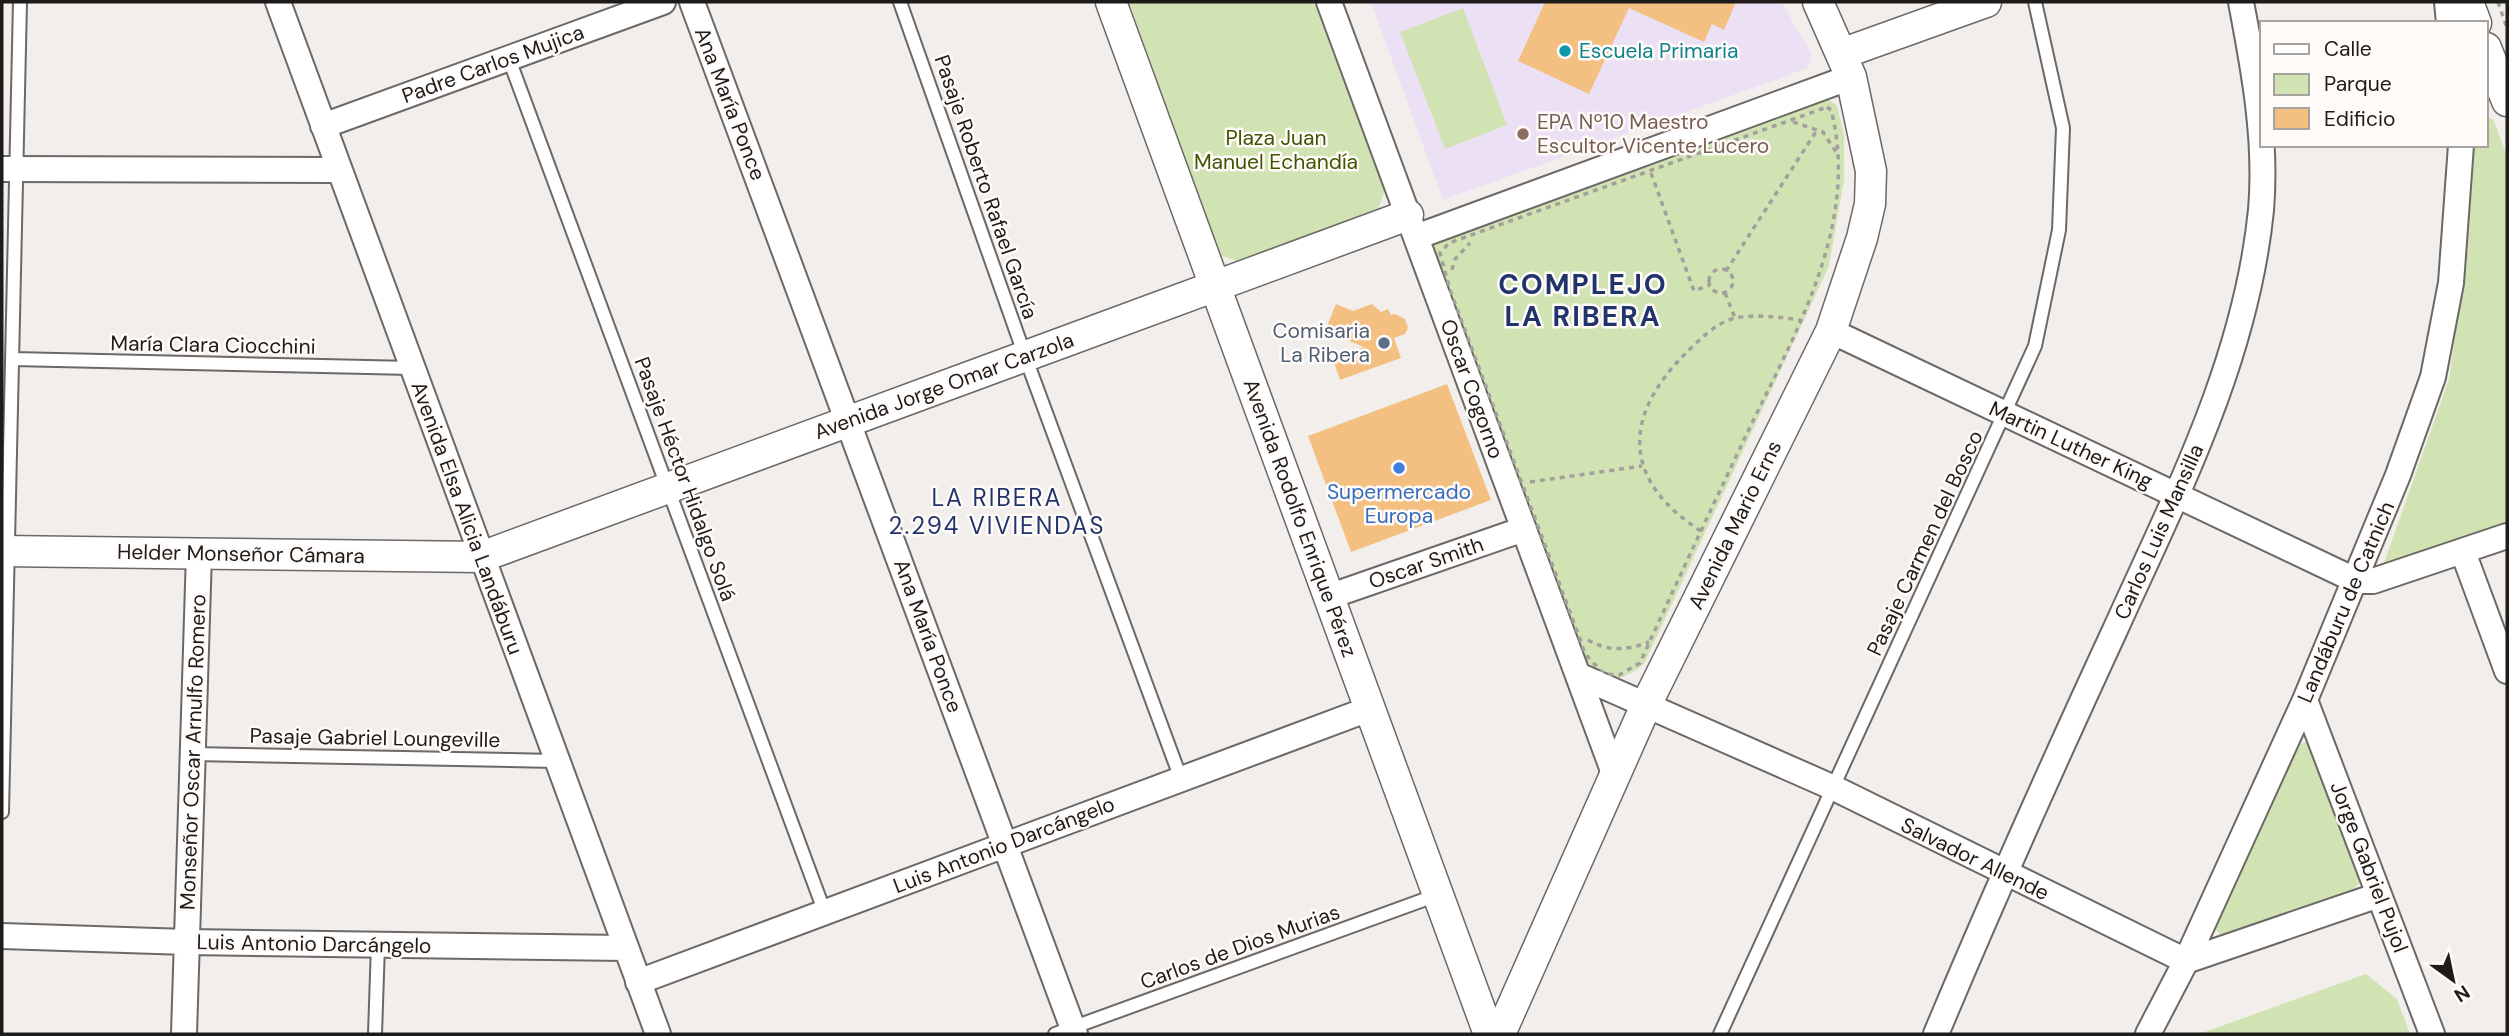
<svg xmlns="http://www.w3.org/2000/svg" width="2509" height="1036" viewBox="0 0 2509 1036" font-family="'DM Sans',sans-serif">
<rect width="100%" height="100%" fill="#f2eeeb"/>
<path fill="#ece0f4" d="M 1371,2 L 1781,2 L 1812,54 L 1808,68 L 1443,200 Z"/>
<path fill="#d1e3b3" d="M 1129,2 L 1314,2 L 1385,190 L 1378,209 L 1236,261 L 1220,255 Z
M 1463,8 L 1507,125 L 1445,149 L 1400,32 Z
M 1828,99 L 1837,106 L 1844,135 L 1844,180 L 1829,266 L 1644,664 C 1612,689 1598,681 1578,648 L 1450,290 L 1430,253 L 1432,238 L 1462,231 Z
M 2486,117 L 2493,119 L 2507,156 L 2507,522 L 2389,566 L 2384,563 L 2449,379 L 2468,243 L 2469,145 L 2486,145 Z
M 2305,742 L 2310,744 L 2361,873 L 2361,882 L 2354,889 L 2227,936 L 2221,936 L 2214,927 L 2298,746 Z
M 2366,974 L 2397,999 L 2410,1034 L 2199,1034 Z"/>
<path fill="#f3c082" d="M 1545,2 L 1736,2 L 1724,30 L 1712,24 L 1704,42 L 1629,8 L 1589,94 L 1518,61 Z
M 1336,304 L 1353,311 L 1372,304 L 1381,312 L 1388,309 L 1391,315 L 1395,314 L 1405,319 L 1408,328 L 1405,334 L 1394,338 L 1401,358 L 1340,380 L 1333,359 L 1364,347 L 1325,331 Z
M 1447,384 L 1491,500 L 1351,552 L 1308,436 Z"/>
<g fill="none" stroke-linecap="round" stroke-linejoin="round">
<g stroke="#6c6866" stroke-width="16">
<path id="service" d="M 900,2 L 1025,356 L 1181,779
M 509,59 L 825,913
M 13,359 L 412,368
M 193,754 L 556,761
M 2,812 L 20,2
M 375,1034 L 378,945
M 1055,1034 L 1437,895
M 1720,1034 L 2035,346 L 2059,230 L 2063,128 L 2035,2"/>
</g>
<g stroke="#6c6866" stroke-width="28">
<path id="minor" d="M 278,2 L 658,1034
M 692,2 L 1075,1034
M 1329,2 L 1615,776
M 2447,2 L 2449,23
M 323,126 L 663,2
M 2,169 L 339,170
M 1416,237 L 1851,77
M 1831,331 L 2357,581 L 2373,581 L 2507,536
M 2463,552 L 2507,671
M 1328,597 L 1524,529
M 1578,675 L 1834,788 L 2186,961 L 2379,895
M 2305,700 L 2432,1034
M 2,936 L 187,942 L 626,948
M 638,982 L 1369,709
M 184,1034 L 199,553
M 1936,1034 C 1993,898 2053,764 2115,630 C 2176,495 2246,361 2261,210 C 2267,140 2254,70 2241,2
M 2148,1034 L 2186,961 L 2305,700 L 2398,475 L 2433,377 L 2451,283 L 2461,145"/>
</g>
<g stroke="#6c6866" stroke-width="33">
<path id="tertiary" d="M 1111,2 L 1489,1034
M 2468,2 L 2476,23
M 2486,48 L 2507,101
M 1841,54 L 1986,2
M 2,551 L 481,557 L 1408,215
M 1500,1034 L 1647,703 L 1831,331 L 1862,238 L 1870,204 L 1871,171 L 1851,77 L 1818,2"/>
</g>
<path stroke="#a29f9d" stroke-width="3.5" stroke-dasharray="5 5" stroke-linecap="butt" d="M 2498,2 L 2507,28
M 1827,107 L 1831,110 C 1862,228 1789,343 1741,446 C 1707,518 1673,590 1640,663 L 1619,675 L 1604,674 L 1585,654 L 1580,639 L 1450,290 L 1440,253 L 1449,243 Z
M 1793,122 L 1823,132 L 1836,152
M 1651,173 L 1694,291 L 1710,285
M1709 281a12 12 0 1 1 24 0a12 12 0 1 1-24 0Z
M 1452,270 L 1455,259 L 1470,243
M 1726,271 L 1817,130
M 1725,293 L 1735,318
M 1530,482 L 1642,466
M 1701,531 C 1624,482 1621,419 1684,355 C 1697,342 1717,321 1736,318 C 1757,314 1779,317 1800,320
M 1588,640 C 1608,652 1628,650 1649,642"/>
<use href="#service" stroke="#fff" stroke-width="12"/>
<use href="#minor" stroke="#fff" stroke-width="24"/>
<use href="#tertiary" stroke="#fff" stroke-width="30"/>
</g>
<circle fill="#0f9aa8" stroke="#fffbf9" stroke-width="2.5" cx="1565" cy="51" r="7"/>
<circle fill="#8d6e63" stroke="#fffbf9" stroke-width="2.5" cx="1523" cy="134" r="7"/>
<circle fill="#5c6f8a" stroke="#fffbf9" stroke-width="2.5" cx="1384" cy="343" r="7"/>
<circle fill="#3f7fe0" stroke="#fffbf9" stroke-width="2.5" cx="1399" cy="468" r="7"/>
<g text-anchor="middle" stroke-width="5" stroke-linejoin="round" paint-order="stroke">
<g font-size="21" fill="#0d838f" stroke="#fffbf9" text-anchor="start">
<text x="1579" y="58">Escuela Primaria</text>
</g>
<g font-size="21" fill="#1e1c1b" stroke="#fffbf9">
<text transform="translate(493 64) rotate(-20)" y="7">Padre Carlos Mujica</text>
<text transform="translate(730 104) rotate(69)" y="7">Ana María Ponce</text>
<text transform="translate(986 187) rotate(71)" y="7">Pasaje Roberto Rafael García</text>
<text transform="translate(213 345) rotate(1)" y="7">María Clara Ciocchini</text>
<text transform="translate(944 386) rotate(-20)" y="7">Avenida Jorge Omar Carzola</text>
<text transform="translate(1472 389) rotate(70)" y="7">Oscar Cogorno</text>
<text transform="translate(2071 445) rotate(25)" y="7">Martin Luther King</text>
<text transform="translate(685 479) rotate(70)" y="7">Pasaje Héctor Hidalgo Solá</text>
<text transform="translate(467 518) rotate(70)" y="7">Avenida Elsa Alicia Landáburu</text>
<text transform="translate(1300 518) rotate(70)" y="7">Avenida Rodolfo Enrique Pérez</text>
<text transform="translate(1735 525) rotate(-64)" y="7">Avenida Mario Erns</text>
<text transform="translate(2159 532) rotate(-66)" y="7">Carlos Luis Mansilla</text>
<text transform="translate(1925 543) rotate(-65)" y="7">Pasaje Carmen del Bosco</text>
<text transform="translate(241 554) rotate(1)" y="7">Helder Monseñor Cámara</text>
<text transform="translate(1426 563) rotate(-19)" y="7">Oscar Smith</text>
<text transform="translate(2346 602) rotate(-67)" y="7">Landáburu de Catnich</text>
<text transform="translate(928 636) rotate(70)" y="7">Ana María Ponce</text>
<text transform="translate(375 738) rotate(1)" y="7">Pasaje Gabriel Loungeville</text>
<text transform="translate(193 752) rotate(-88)" y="7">Monseñor Oscar Arnulfo Romero</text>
<text transform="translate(1004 845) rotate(-21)" y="7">Luis Antonio Darcángelo</text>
<text transform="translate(1975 859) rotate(26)" y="7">Salvador Allende</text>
<text transform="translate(2369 867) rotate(69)" y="7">Jorge Gabriel Pujol</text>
<text transform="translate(314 944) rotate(1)" y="7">Luis Antonio Darcángelo</text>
<text transform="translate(1240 947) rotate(-20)" y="7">Carlos de Dios Murias</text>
</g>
<g font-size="21" fill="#785e54" stroke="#fffbf9" text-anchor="start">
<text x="1537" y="129">EPA Nº10 Maestro<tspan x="1537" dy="24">Escultor Vicente Lucero</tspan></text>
</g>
<g font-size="21" fill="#3f5300" stroke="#fffbf9">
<text x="1276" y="145">Plaza Juan<tspan x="1276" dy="24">Manuel Echandía</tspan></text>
</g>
<g font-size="21" fill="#4e5e75" stroke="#fffbf9" text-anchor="end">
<text x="1370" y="338">Comisaria<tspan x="1370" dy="24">La Ribera</tspan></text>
</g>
<g font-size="21" fill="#366cbe" stroke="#fffbf9">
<text x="1399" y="499">Supermercado<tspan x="1399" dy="24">Europa</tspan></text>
</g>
<g font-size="24" letter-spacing="2" fill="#21336b" stroke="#fffbf9">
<text x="997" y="506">LA RIBERA<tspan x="997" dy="28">2.294 VIVIENDAS</tspan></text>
</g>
<g font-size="28" font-weight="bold" letter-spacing="2" fill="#21336b" stroke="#fffbf9">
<text x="1583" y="294">COMPLEJO<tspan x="1583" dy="32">LA RIBERA</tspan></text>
</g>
</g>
<rect width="2509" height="1036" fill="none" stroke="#1e1c1b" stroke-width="7"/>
<rect x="2260" y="21" width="228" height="126" fill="#fffbf9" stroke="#a5a2a0" stroke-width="2"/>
<rect x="2274" y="44" width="35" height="10" fill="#ffffff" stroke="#a5a2a0" stroke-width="2"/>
<text x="2324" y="56" font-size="21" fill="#1e1c1b">Calle</text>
<rect x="2274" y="74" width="35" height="21" fill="#d1e3b3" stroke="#a5a2a0" stroke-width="2"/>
<text x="2324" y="91" font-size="21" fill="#1e1c1b">Parque</text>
<rect x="2274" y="108" width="35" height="21" fill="#f3c082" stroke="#a5a2a0" stroke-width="2"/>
<text x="2324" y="126" font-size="21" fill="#1e1c1b">Edificio</text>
<g transform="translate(2453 980) rotate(147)" stroke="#fffbf9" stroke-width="5" paint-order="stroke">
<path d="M0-5L12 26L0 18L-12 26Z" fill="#1e1c1b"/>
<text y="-10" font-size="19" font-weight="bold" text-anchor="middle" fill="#1e1c1b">N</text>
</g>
</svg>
